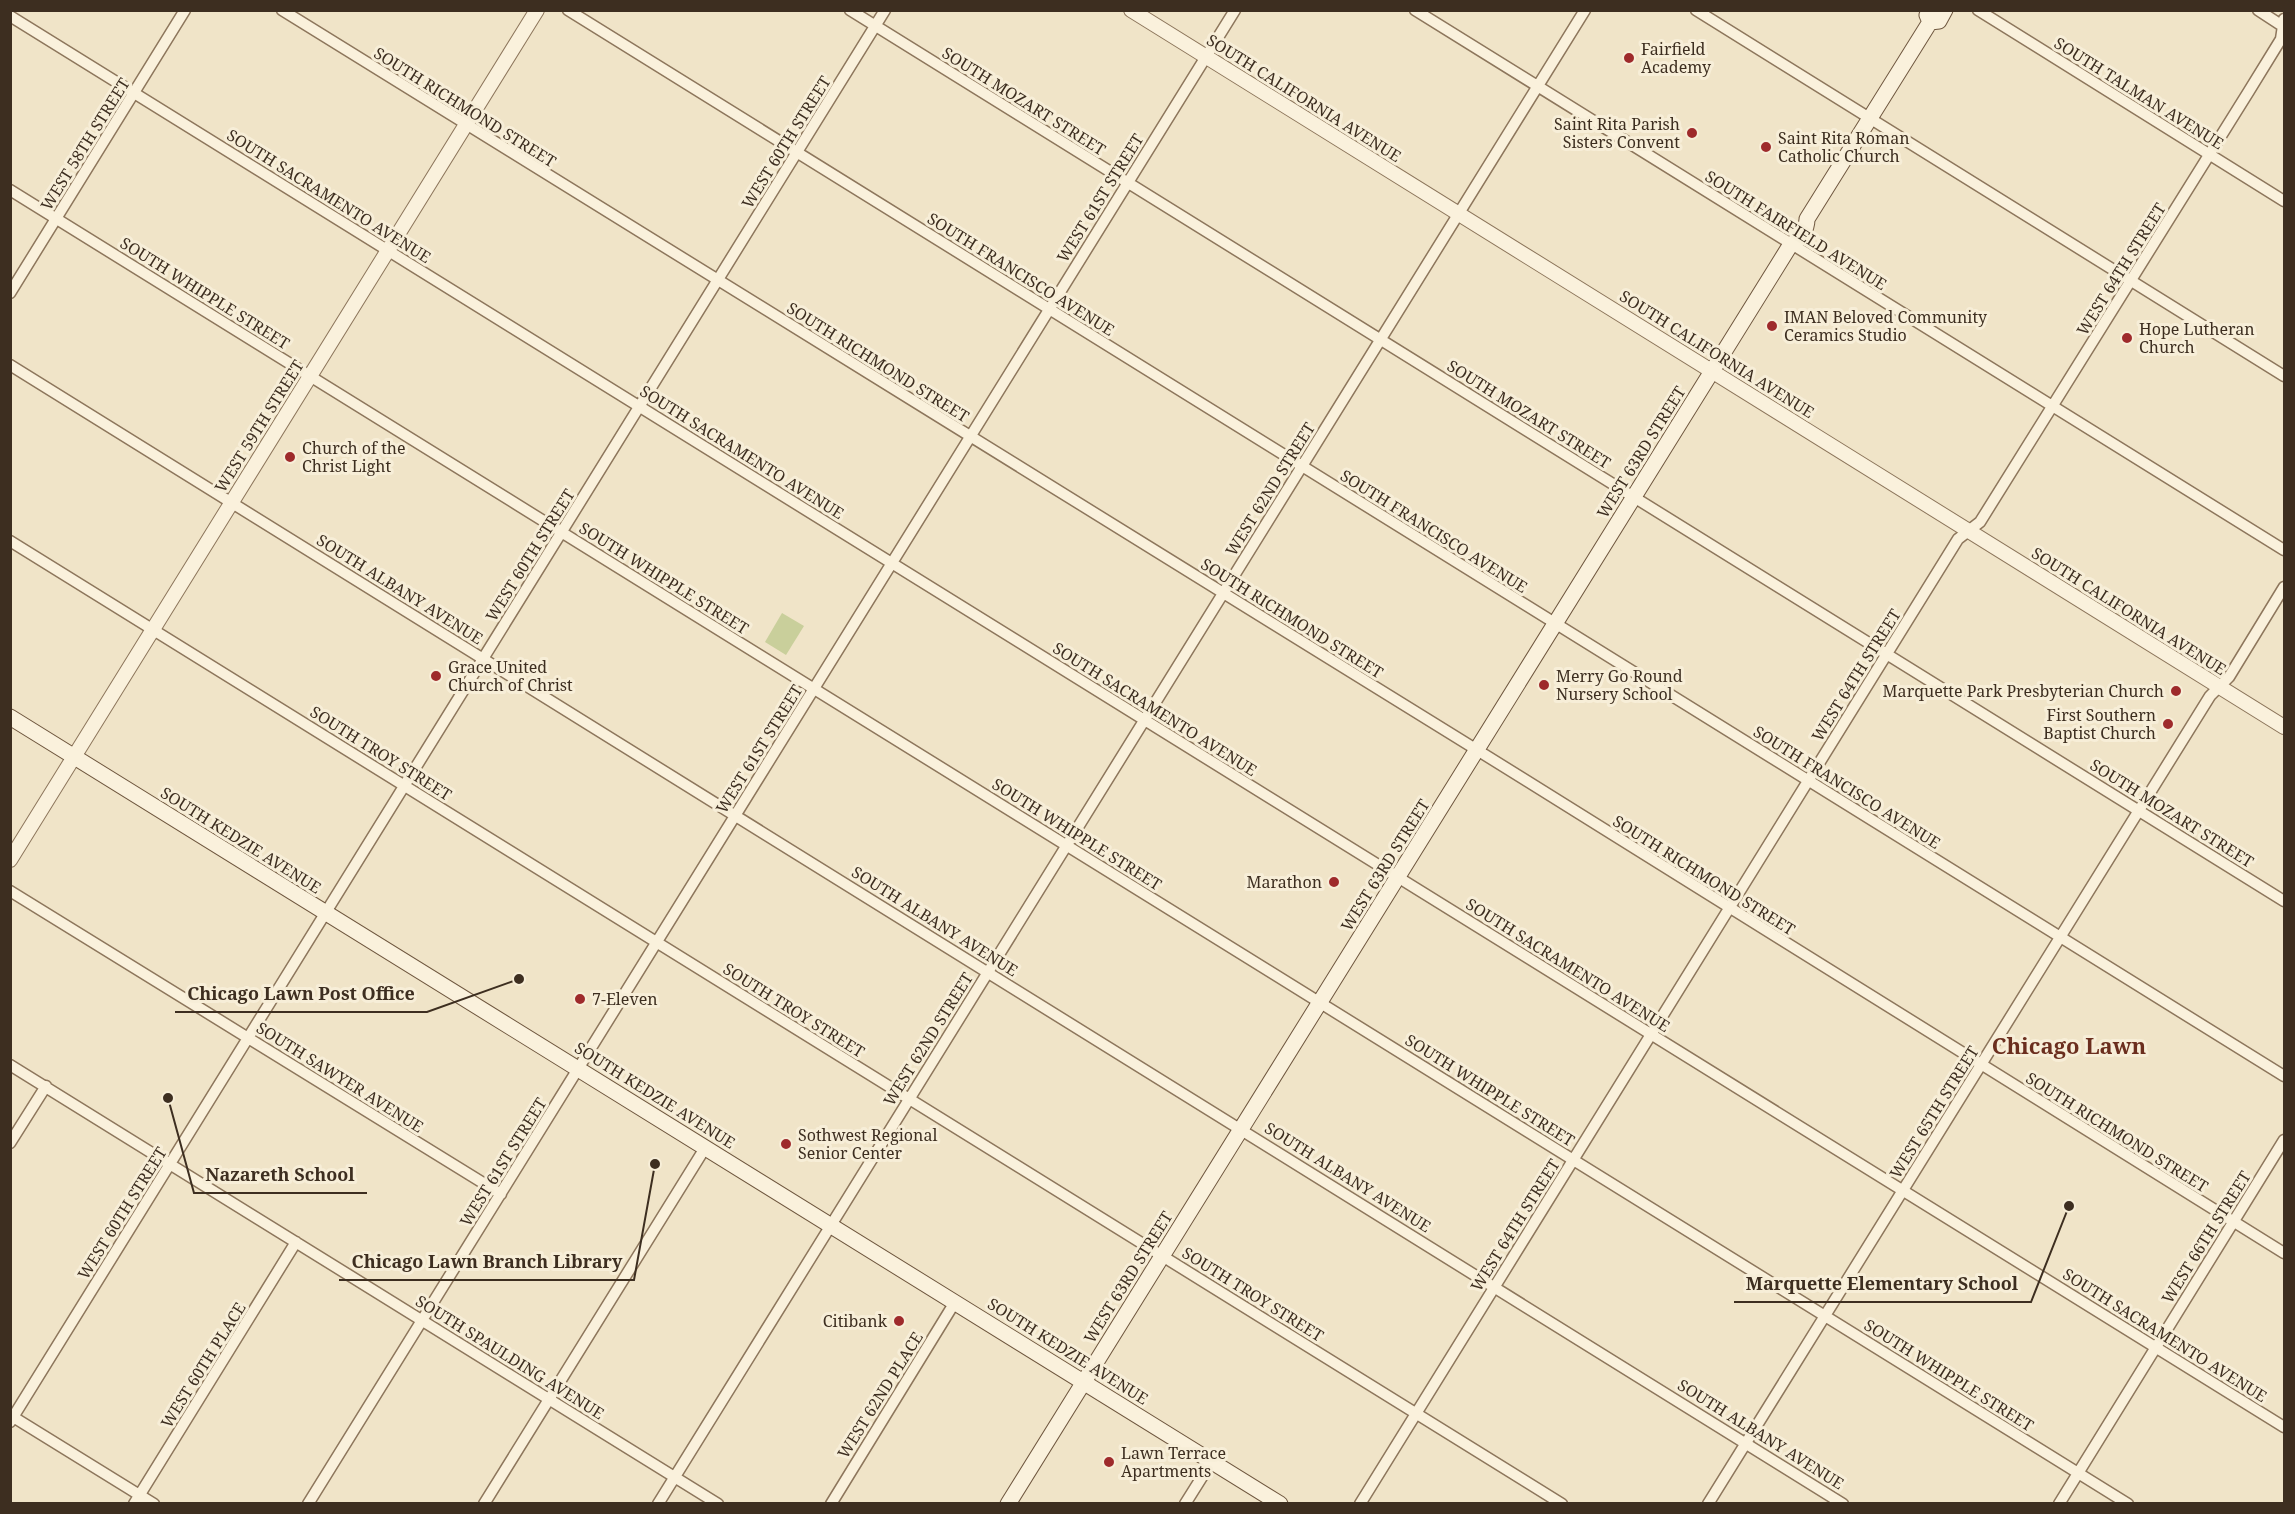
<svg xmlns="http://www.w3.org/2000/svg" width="2295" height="1514" viewBox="0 0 2295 1514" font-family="'Noto Serif',serif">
<rect width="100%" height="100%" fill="#f0e4c8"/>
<path fill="#c9cf9b" d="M 782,613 L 804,626 L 786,655 L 765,642 Z"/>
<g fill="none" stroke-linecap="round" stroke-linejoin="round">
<g stroke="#8d765c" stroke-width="13">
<path id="minor" d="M 282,10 L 1490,758 L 2284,1253
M 568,10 L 2284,1076
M 850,10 L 2284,901
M 1415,10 L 2284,550
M 1696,10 L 2284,376
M 1978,10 L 2284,201
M 2258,10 L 2284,27
M 10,16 L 2284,1427
M 10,190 L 2128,1504
M 10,293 L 185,10
M 10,365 L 1843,1504
M 10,541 L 1562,1504
M 10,891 L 501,1194
M 10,1065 L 718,1504
M 10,1143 L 46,1086
M 10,1415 L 154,1504
M 10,1422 L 885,10
M 134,1504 L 296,1242
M 308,1504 L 1235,10
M 484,1504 L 705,1148
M 658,1504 L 1585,10
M 831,1504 L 955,1302
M 1185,1504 L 1212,1461
M 1360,1504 L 1958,539 L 1980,522 L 2249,91 L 2281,39 L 2284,19
M 1708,1504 L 2210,696 L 2229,677 L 2284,587
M 2059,1504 L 2284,1140"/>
</g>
<g stroke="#8d765c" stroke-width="16">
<path id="tertiary" d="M 1131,10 L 2284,727
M 10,860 L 537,10"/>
</g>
<g stroke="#6f573f" stroke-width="17">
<path id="secondary" d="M 1930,22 L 1939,21 L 1945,10
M 10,717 L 1280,1504
M 1008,1504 L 1791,244 C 1801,240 1807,229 1807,219 L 1930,22 L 1927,15 L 1930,10"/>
</g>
<use href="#minor" stroke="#faf1dc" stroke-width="10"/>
<use href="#tertiary" stroke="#faf1dc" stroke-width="14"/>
<use href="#secondary" stroke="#faf1dc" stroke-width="15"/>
</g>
<g fill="#9e2a2b" stroke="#f7eed8" stroke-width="2">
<circle cx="1629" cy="58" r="6"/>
<circle cx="1692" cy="133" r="6"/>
<circle cx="1766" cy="147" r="6"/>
<circle cx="1772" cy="326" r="6"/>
<circle cx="2127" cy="338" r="6"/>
<circle cx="290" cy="457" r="6"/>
<circle cx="436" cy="676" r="6"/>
<circle cx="1544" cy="685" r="6"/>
<circle cx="2176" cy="691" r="6"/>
<circle cx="2168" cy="724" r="6"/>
<circle cx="1334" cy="882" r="6"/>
<circle cx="580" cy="999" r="6"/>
<circle cx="786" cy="1144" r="6"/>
<circle cx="899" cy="1321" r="6"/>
<circle cx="1109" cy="1462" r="6"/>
</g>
<g text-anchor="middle" stroke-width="6" stroke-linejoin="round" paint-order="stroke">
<g font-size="16" fill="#3d2e20" stroke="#f7eed8" text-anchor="start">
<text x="1641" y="55">Fairfield<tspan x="1641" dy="18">Academy</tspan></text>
<text x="1680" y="130" text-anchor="end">Saint Rita Parish<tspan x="1680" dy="18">Sisters Convent</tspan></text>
<text x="1778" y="144">Saint Rita Roman<tspan x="1778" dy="18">Catholic Church</tspan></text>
<text x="1784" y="323">IMAN Beloved Community<tspan x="1784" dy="18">Ceramics Studio</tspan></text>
<text x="2139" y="335">Hope Lutheran<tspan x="2139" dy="18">Church</tspan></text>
<text x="302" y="454">Church of the<tspan x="302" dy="18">Christ Light</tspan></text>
<text x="448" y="673">Grace United<tspan x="448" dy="18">Church of Christ</tspan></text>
<text x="1556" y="682">Merry Go Round<tspan x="1556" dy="18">Nursery School</tspan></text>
<text x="2164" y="697" text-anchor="end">Marquette Park Presbyterian Church</text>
<text x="2156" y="721" text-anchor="end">First Southern<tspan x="2156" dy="18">Baptist Church</tspan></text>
<text x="1322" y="888" text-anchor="end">Marathon</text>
<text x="592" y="1005">7-Eleven</text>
<text x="798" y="1141">Sothwest Regional<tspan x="798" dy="18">Senior Center</tspan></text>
<text x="887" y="1327" text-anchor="end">Citibank</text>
<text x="1121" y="1459">Lawn Terrace<tspan x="1121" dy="18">Apartments</tspan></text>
</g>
<g font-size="16" fill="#3d2e20" stroke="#f7eed8">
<text transform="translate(2139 93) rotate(32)" y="6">SOUTH TALMAN AVENUE</text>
<text transform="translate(1304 98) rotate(32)" y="6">SOUTH CALIFORNIA AVENUE</text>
<text transform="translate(1024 101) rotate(32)" y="6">SOUTH MOZART STREET</text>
<text transform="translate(465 107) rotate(32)" y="6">SOUTH RICHMOND STREET</text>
<text transform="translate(786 142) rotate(-58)" y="6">WEST 60TH STREET</text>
<text transform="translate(85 144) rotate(-58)" y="6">WEST 58TH STREET</text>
<text transform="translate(329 196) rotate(32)" y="6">SOUTH SACRAMENTO AVENUE</text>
<text transform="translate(1100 198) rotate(-58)" y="6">WEST 61ST STREET</text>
<text transform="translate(1796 230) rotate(32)" y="6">SOUTH FAIRFIELD AVENUE</text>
<text transform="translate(2121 269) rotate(-58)" y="6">WEST 64TH STREET</text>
<text transform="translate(1021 274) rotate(32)" y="6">SOUTH FRANCISCO AVENUE</text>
<text transform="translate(205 293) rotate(32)" y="6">SOUTH WHIPPLE STREET</text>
<text transform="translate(1717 354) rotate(32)" y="6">SOUTH CALIFORNIA AVENUE</text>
<text transform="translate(878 362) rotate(32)" y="6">SOUTH RICHMOND STREET</text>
<text transform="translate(1529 414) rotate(32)" y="6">SOUTH MOZART STREET</text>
<text transform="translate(259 426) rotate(-58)" y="6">WEST 59TH STREET</text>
<text transform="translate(742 452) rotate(32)" y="6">SOUTH SACRAMENTO AVENUE</text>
<text transform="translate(1641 452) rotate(-58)" y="6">WEST 63RD STREET</text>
<text transform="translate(1270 489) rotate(-58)" y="6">WEST 62ND STREET</text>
<text transform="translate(1434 531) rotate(32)" y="6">SOUTH FRANCISCO AVENUE</text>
<text transform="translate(530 555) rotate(-58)" y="6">WEST 60TH STREET</text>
<text transform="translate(664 578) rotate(32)" y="6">SOUTH WHIPPLE STREET</text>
<text transform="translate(400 589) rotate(32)" y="6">SOUTH ALBANY AVENUE</text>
<text transform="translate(2129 611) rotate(32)" y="6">SOUTH CALIFORNIA AVENUE</text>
<text transform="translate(1292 618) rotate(32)" y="6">SOUTH RICHMOND STREET</text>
<text transform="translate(1856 675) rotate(-58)" y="6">WEST 64TH STREET</text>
<text transform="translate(1155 709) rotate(32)" y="6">SOUTH SACRAMENTO AVENUE</text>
<text transform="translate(759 749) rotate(-58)" y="6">WEST 61ST STREET</text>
<text transform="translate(381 753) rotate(32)" y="6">SOUTH TROY STREET</text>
<text transform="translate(1847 787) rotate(32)" y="6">SOUTH FRANCISCO AVENUE</text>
<text transform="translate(2172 813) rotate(32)" y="6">SOUTH MOZART STREET</text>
<text transform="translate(1077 834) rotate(32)" y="6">SOUTH WHIPPLE STREET</text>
<text transform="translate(241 840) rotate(32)" y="6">SOUTH KEDZIE AVENUE</text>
<text transform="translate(1385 865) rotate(-58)" y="6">WEST 63RD STREET</text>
<text transform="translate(1704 875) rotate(32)" y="6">SOUTH RICHMOND STREET</text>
<text transform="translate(935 921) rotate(32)" y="6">SOUTH ALBANY AVENUE</text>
<text transform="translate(1568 965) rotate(32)" y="6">SOUTH SACRAMENTO AVENUE</text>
<text transform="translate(794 1010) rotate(32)" y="6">SOUTH TROY STREET</text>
<text transform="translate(928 1039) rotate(-58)" y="6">WEST 62ND STREET</text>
<text transform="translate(340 1077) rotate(32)" y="6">SOUTH SAWYER AVENUE</text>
<text transform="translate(1490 1090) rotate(32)" y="6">SOUTH WHIPPLE STREET</text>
<text transform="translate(655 1095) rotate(32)" y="6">SOUTH KEDZIE AVENUE</text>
<text transform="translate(1934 1112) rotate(-58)" y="6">WEST 65TH STREET</text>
<text transform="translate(2117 1132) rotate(32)" y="6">SOUTH RICHMOND STREET</text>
<text transform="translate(503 1162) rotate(-58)" y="6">WEST 61ST STREET</text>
<text transform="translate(1348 1177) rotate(32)" y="6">SOUTH ALBANY AVENUE</text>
<text transform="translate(122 1213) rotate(-58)" y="6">WEST 60TH STREET</text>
<text transform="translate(1515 1225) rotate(-58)" y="6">WEST 64TH STREET</text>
<text transform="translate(2206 1237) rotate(-58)" y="6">WEST 66TH STREET</text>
<text transform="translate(1128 1277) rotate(-58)" y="6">WEST 63RD STREET</text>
<text transform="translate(1253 1294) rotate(32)" y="6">SOUTH TROY STREET</text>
<text transform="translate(2165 1335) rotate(32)" y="6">SOUTH SACRAMENTO AVENUE</text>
<text transform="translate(1068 1351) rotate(32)" y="6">SOUTH KEDZIE AVENUE</text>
<text transform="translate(510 1357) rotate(32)" y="6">SOUTH SPAULDING AVENUE</text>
<text transform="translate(203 1365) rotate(-58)" y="6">WEST 60TH PLACE</text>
<text transform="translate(1949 1375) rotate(32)" y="6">SOUTH WHIPPLE STREET</text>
<text transform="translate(880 1395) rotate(-58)" y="6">WEST 62ND PLACE</text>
<text transform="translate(1761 1434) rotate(32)" y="6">SOUTH ALBANY AVENUE</text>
</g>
<g font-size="22" font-weight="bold" fill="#6b2e1e" stroke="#f7eed8">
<text x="2069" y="1054">Chicago Lawn</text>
</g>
</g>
<path fill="none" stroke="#3d2e20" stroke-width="2" d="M519 979L427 1012H175M168 1098L194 1193H367M655 1164L634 1280H339M2069 1206L2031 1302H1734"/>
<g fill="#3d2e20" stroke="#f7eed8" stroke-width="2">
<circle cx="519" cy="979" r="6"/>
<circle cx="168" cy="1098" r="6"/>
<circle cx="655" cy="1164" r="6"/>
<circle cx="2069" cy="1206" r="6"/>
</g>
<g font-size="18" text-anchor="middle" font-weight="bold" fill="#3d2e20" stroke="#f7eed8" stroke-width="6" stroke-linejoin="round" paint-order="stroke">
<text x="301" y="1000">Chicago Lawn Post Office</text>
<text x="280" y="1181">Nazareth School</text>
<text x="487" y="1268">Chicago Lawn Branch Library</text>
<text x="1882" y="1290">Marquette Elementary School</text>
</g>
<rect width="2295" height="1514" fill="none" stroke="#3d2e20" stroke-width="24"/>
</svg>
